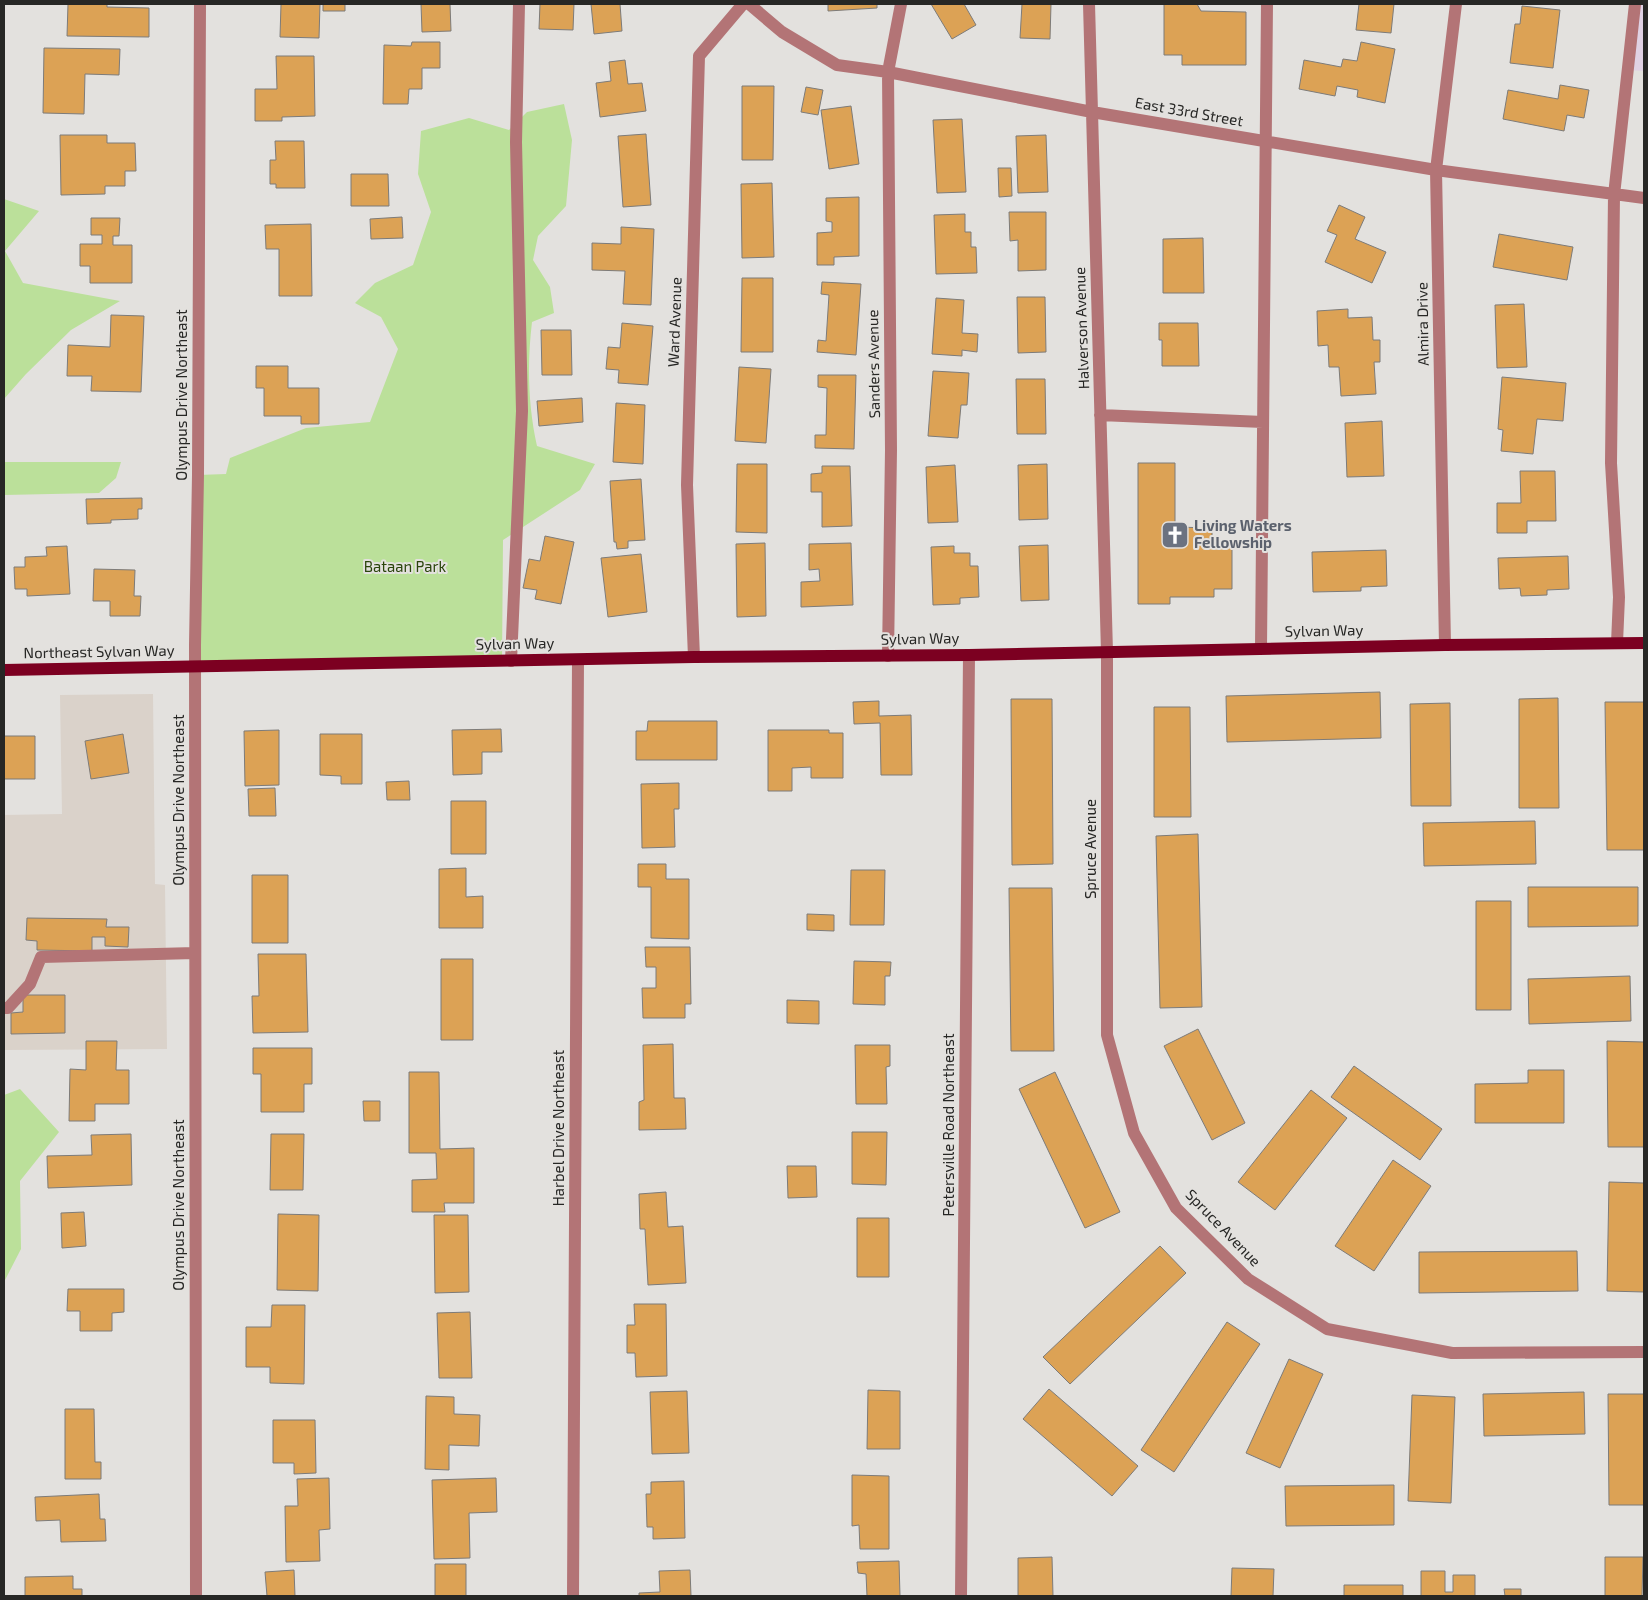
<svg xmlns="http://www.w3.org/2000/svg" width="1648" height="1600" viewBox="0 0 1648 1600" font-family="'Exo 2',sans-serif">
<rect width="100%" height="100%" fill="#e3e1de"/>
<path fill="#dad2ca" d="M 153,694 L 155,884 L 165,885 L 167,1049 L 4,1050 L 4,815 L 62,814 L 60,695 Z"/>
<path fill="#e0d2e4" d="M 1635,4 L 1644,4 L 1644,71 L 1627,70 Z"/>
<path fill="#bbe09a" d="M 564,104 L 572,140 L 566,206 L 538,236 L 533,260 L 550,287 L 554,313 L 532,322 C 527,364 528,405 537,446 L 595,464 L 580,490 L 503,540 L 502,661 L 195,667 L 198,475 L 226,474 L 230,458 L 306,428 L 370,422 L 398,349 L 381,317 L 355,303 L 375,283 L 413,265 L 431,212 L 418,174 L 421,131 L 469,118 L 509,130 L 527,112 Z
M 4,199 L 39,211 L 5,251 L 23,283 L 120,301 L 71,330 L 26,374 L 4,399 Z
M 4,462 L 121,462 L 116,478 L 99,493 L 4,495 Z
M 20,1089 L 59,1132 L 20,1181 L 21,1249 L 4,1282 L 4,1095 Z"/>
<path fill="#dca255" stroke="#7d7b79" d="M 68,4 L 107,4 L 107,7 L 149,8 L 149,37 L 67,36 Z
M 281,4 L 320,4 L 319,38 L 280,37 Z
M 323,4 L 345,4 L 345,11 L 323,11 Z
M 421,4 L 450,4 L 451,31 L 422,32 Z
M 540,4 L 574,4 L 573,30 L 539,29 Z
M 591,4 L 620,4 L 622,31 L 594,34 Z
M 828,4 L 877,4 L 877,8 L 828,11 Z
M 931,4 L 964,4 L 976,25 L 952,39 Z
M 1022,4 L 1051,4 L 1050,39 L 1020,38 Z
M 1164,4 L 1197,4 L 1201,11 L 1246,12 L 1246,65 L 1182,65 L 1182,55 L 1164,55 Z
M 1359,4 L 1394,4 L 1391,33 L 1356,30 Z
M 1522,6 L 1560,10 L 1553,68 L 1510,63 L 1515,24 L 1520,24 Z
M 412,42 L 440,42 L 440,68 L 422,68 L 422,89 L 409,89 L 408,104 L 383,104 L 384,45 L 411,46 Z
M 1361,42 L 1395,49 L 1385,103 L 1357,97 L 1358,90 L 1337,86 L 1335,96 L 1299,89 L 1304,60 L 1341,67 L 1343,59 L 1357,61 Z
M 44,48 L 120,49 L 119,75 L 85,74 L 84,114 L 43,113 Z
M 276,56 L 314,56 L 315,116 L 282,117 L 282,121 L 255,121 L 255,89 L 277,89 Z
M 625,60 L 628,84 L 642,83 L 646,111 L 600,117 L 596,83 L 611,81 L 609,62 Z
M 1560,85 L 1589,90 L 1584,118 L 1567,115 L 1564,131 L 1503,119 L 1508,90 L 1558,99 Z
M 742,86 L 774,86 L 773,160 L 742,160 Z
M 806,87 L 823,90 L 818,115 L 801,112 Z
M 851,106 L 859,164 L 829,169 L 821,110 Z
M 962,119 L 966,192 L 937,193 L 933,120 Z
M 646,134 L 651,205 L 623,207 L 618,136 Z
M 60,135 L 107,135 L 107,143 L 135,143 L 136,171 L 125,171 L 125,186 L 105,186 L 105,194 L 61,195 Z
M 1046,135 L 1048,192 L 1018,193 L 1016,136 Z
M 275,141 L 304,141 L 305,188 L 276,188 L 276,184 L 270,184 L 270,160 L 276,160 Z
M 998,168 L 1011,168 L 1012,196 L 999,197 Z
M 351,174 L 388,174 L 389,206 L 351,206 Z
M 772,183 L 774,257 L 742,258 L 741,184 Z
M 859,197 L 859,256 L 834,257 L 834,265 L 817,265 L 817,233 L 832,232 L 832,222 L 826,221 L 826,198 Z
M 1339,205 L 1365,217 L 1355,239 L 1386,252 L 1372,283 L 1325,262 L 1337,235 L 1327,231 Z
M 1009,212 L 1046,212 L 1046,270 L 1018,271 L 1018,240 L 1010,241 Z
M 965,214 L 965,232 L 971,232 L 971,247 L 976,247 L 977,273 L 936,274 L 934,215 Z
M 402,217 L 403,238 L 371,239 L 370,219 Z
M 91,218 L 120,218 L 119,236 L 113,236 L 113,245 L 132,245 L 132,283 L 90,283 L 90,266 L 80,266 L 80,244 L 102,244 L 102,235 L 91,235 Z
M 311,224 L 312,296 L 279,296 L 279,249 L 266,249 L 265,225 Z
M 621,227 L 654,229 L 651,305 L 623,304 L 625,271 L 592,270 L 592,243 L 621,244 Z
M 1499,234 L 1573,247 L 1567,280 L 1493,267 Z
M 1203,238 L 1204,293 L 1163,293 L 1163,239 Z
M 742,278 L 773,278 L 773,352 L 741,352 Z
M 822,282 L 861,284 L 856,355 L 817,352 L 818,340 L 826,341 L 829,295 L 821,294 Z
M 1017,297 L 1045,297 L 1046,352 L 1018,353 Z
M 936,298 L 964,300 L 962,333 L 978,334 L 977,352 L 962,350 L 962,356 L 932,354 Z
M 1524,304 L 1527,367 L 1497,368 L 1495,305 Z
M 1348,309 L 1348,318 L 1372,317 L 1373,340 L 1380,340 L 1380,362 L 1374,362 L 1376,394 L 1341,396 L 1339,367 L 1329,367 L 1328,345 L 1318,346 L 1317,311 Z
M 111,315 L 144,316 L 141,392 L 91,391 L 92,376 L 67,376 L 68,345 L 110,347 Z
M 622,323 L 653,326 L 648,385 L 618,383 L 619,370 L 606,369 L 608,347 L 620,348 Z
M 1159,323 L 1198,323 L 1199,366 L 1162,366 L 1162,340 L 1159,340 Z
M 541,330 L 571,330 L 572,375 L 542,375 Z
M 256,366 L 288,366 L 288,388 L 319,388 L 319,424 L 301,424 L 301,416 L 264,416 L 264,388 L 256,388 Z
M 739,367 L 771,369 L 766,443 L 735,441 Z
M 933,371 L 969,373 L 967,405 L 961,405 L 958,438 L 928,436 Z
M 818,375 L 856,375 L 854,449 L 815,448 L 815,435 L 826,435 L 827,388 L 818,387 Z
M 1502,377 L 1566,383 L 1563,421 L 1537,419 L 1533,454 L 1501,451 L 1503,430 L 1498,429 Z
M 1016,379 L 1045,379 L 1046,434 L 1017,434 Z
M 582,398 L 583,422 L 539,426 L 537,401 Z
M 616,403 L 645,405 L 643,464 L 613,462 Z
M 1382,421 L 1384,476 L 1347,477 L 1345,423 Z
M 1138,463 L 1175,463 L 1175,527 L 1212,528 L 1212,542 L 1232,542 L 1232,589 L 1214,589 L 1214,597 L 1170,597 L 1170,604 L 1138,604 Z
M 737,464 L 767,464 L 767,533 L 736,532 Z
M 1047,464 L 1048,519 L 1019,520 L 1018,465 Z
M 955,465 L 958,522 L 928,523 L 926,467 Z
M 822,466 L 850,466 L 852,526 L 822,527 L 822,492 L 811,492 L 811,474 L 822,473 Z
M 1520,471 L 1555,471 L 1556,521 L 1527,521 L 1527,533 L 1497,533 L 1497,503 L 1521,503 Z
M 641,479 L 645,540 L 628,541 L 628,548 L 617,549 L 616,542 L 614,542 L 610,481 Z
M 142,498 L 142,509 L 138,509 L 138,519 L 111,520 L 111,523 L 87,524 L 86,499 Z
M 545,536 L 574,542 L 561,604 L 535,599 L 537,590 L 523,588 L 529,559 L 540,561 Z
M 765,543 L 766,616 L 737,617 L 736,544 Z
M 851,543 L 853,605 L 801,607 L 801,582 L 820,581 L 819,569 L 809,570 L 809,544 Z
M 1048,545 L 1049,600 L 1021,601 L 1019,546 Z
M 67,546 L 70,594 L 27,596 L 27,589 L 15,589 L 14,567 L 25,567 L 25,557 L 47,556 L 46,547 Z
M 954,546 L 954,553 L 970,553 L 970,566 L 978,566 L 979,597 L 960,598 L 960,604 L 933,605 L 931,547 Z
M 1386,550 L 1387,586 L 1361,587 L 1361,591 L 1313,592 L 1312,552 Z
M 641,554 L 647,612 L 608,617 L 601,558 Z
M 1568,556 L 1569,589 L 1547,590 L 1547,595 L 1521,596 L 1520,588 L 1499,589 L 1498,558 Z
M 94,569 L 135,570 L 134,596 L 141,596 L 140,616 L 110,616 L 110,601 L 93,601 Z
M 1380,692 L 1381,738 L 1227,742 L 1226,696 Z
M 1558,698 L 1559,808 L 1519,808 L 1519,699 Z
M 1011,699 L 1052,699 L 1053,864 L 1012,865 Z
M 879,701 L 879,716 L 911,715 L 912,775 L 881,775 L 880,723 L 854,724 L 853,702 Z
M 1605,702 L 1644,702 L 1644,850 L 1607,850 Z
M 1450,703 L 1451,806 L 1411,806 L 1410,704 Z
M 1154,707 L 1190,707 L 1191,817 L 1154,817 Z
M 648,721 L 717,721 L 717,760 L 636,760 L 636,731 L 647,731 Z
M 501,729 L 502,752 L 482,752 L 482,774 L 453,775 L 452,730 Z
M 279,730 L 279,785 L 245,786 L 244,731 Z
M 768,730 L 829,730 L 829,733 L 843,733 L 843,778 L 811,778 L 811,767 L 792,768 L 792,791 L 768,791 Z
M 123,734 L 129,773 L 91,779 L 85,741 Z
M 320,734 L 362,734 L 362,784 L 341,784 L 341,776 L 320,775 Z
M 4,736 L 35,736 L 35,779 L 4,779 Z
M 409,781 L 410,800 L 387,800 L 386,782 Z
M 679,783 L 679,809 L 674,809 L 675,847 L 642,848 L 641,784 Z
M 275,788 L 276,816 L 249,816 L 248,789 Z
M 451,801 L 486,801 L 486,854 L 451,854 Z
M 1535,821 L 1536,864 L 1424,866 L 1423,823 Z
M 1198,834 L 1202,1007 L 1160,1008 L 1156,836 Z
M 638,864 L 666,864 L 666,879 L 689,879 L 689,939 L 651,938 L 651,887 L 638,887 Z
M 466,868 L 466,897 L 483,896 L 483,928 L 439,928 L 439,869 Z
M 851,870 L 885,870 L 884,925 L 850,925 Z
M 252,875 L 288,875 L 288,943 L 252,943 Z
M 1528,887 L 1638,887 L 1638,926 L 1528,927 Z
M 1009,888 L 1052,888 L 1054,1051 L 1011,1051 Z
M 1476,901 L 1511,901 L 1511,1010 L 1476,1010 Z
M 807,914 L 834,915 L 834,931 L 807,930 Z
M 27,918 L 107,919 L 106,927 L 129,927 L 128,947 L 105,946 L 105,937 L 92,937 L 92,951 L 37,950 L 37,941 L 26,940 Z
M 645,947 L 690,947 L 691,1004 L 685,1004 L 685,1018 L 643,1018 L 642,988 L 656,988 L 656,967 L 646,967 Z
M 258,954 L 306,954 L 308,1032 L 253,1033 L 252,996 L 259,996 Z
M 441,959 L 473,959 L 473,1040 L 441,1040 Z
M 854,961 L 891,962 L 890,976 L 885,976 L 885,1005 L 853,1004 Z
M 1630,976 L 1631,1021 L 1529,1024 L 1528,979 Z
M 23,995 L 65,995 L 65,1033 L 11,1034 L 11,1013 L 23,1012 Z
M 787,1000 L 819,1001 L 819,1024 L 787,1023 Z
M 1198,1029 L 1245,1123 L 1212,1140 L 1164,1046 Z
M 86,1041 L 117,1041 L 116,1070 L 129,1070 L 129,1104 L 95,1104 L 95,1121 L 69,1121 L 70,1069 L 86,1070 Z
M 1607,1041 L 1644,1042 L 1644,1147 L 1608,1147 Z
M 673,1044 L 674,1098 L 685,1098 L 686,1129 L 639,1130 L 639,1102 L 644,1100 L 643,1045 Z
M 855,1045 L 890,1045 L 890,1066 L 886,1067 L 887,1104 L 856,1104 Z
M 253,1048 L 312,1048 L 312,1084 L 304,1084 L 304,1112 L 261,1112 L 261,1074 L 253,1074 Z
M 1354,1066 L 1442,1129 L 1420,1160 L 1331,1097 Z
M 1528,1070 L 1564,1070 L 1564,1123 L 1475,1123 L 1475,1084 L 1528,1083 Z
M 409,1072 L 439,1072 L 440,1149 L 474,1148 L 474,1203 L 444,1203 L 445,1212 L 412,1212 L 412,1180 L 437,1179 L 436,1153 L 409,1153 Z
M 1055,1072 L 1120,1212 L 1085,1228 L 1019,1089 Z
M 1311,1090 L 1347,1118 L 1275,1210 L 1238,1182 Z
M 363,1101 L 380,1101 L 380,1121 L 364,1121 Z
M 852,1132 L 887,1132 L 886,1185 L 852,1184 Z
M 131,1134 L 132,1185 L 48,1188 L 47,1156 L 92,1155 L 91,1135 Z
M 271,1134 L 304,1134 L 303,1190 L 270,1190 Z
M 1393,1160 L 1431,1186 L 1374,1271 L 1335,1246 Z
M 787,1166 L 816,1166 L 817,1197 L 788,1198 Z
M 1609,1182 L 1644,1183 L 1644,1292 L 1607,1291 Z
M 666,1192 L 668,1227 L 683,1226 L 686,1283 L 648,1285 L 645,1229 L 640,1229 L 639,1194 Z
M 84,1212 L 86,1246 L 62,1248 L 61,1213 Z
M 278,1214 L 319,1215 L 318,1291 L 277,1290 Z
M 434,1215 L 468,1215 L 469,1292 L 435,1293 Z
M 857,1218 L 889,1218 L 889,1277 L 857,1277 Z
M 1160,1246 L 1186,1273 L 1070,1384 L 1043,1357 Z
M 1577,1251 L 1578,1291 L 1419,1293 L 1419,1252 Z
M 68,1289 L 124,1289 L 124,1312 L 112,1313 L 112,1331 L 80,1331 L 80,1311 L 67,1311 Z
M 634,1304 L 666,1304 L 667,1376 L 636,1377 L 635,1353 L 627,1353 L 627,1325 L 635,1325 Z
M 272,1305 L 305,1305 L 304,1384 L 270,1383 L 270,1367 L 246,1367 L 246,1327 L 271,1327 Z
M 470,1312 L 472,1378 L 439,1378 L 437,1313 Z
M 1227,1322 L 1260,1344 L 1174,1472 L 1141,1450 Z
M 1289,1359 L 1323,1374 L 1280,1468 L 1246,1453 Z
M 1049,1389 L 1138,1466 L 1112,1496 L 1023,1419 Z
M 868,1390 L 900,1391 L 900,1449 L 867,1449 Z
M 687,1391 L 689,1453 L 652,1454 L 650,1392 Z
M 1584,1392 L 1585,1434 L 1484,1436 L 1483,1394 Z
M 1608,1394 L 1644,1394 L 1644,1505 L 1609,1505 Z
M 1412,1395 L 1455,1397 L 1451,1503 L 1408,1501 Z
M 426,1396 L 454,1397 L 454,1414 L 480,1415 L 479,1446 L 449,1445 L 449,1470 L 425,1469 Z
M 65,1409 L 94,1409 L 95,1462 L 101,1462 L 101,1479 L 65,1479 Z
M 273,1420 L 315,1420 L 316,1473 L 294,1474 L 294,1463 L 273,1463 Z
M 852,1475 L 889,1476 L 889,1549 L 860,1549 L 859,1525 L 852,1526 Z
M 329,1478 L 330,1529 L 319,1530 L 320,1561 L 286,1562 L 285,1506 L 298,1506 L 297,1479 Z
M 496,1478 L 497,1512 L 469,1513 L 470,1558 L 434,1559 L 432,1480 Z
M 684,1481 L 685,1538 L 653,1539 L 653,1527 L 647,1527 L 646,1494 L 651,1494 L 651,1482 Z
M 1394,1485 L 1394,1525 L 1286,1526 L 1285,1486 Z
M 99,1494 L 100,1519 L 105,1519 L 106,1541 L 61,1542 L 60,1520 L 36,1521 L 35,1497 Z
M 1052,1557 L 1053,1596 L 1018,1596 L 1018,1558 Z
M 1605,1557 L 1643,1557 L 1642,1596 L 1605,1596 Z
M 899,1561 L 900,1596 L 867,1596 L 866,1574 L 858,1573 L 857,1562 Z
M 435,1564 L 466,1564 L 466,1596 L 435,1596 Z
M 1232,1568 L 1274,1569 L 1273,1596 L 1231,1596 Z
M 294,1570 L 295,1596 L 267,1596 L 265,1572 Z
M 690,1570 L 691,1596 L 639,1596 L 639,1593 L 660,1592 L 659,1571 Z
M 1421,1571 L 1445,1571 L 1445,1592 L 1453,1592 L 1453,1575 L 1475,1575 L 1475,1596 L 1421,1596 Z
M 73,1576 L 73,1589 L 82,1589 L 82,1596 L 25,1596 L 25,1577 Z
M 1344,1585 L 1403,1585 L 1403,1596 L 1344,1596 Z
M 1504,1589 L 1521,1589 L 1521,1596 L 1505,1596 Z"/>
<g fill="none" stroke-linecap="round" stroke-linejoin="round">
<path stroke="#b37476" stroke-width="12" d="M 749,4 L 782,32 L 837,65 L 888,72 L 1092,112 L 1436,170 L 1644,198
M 1089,4 L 1107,652 L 1107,1035 L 1134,1133 L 1176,1208 L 1248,1279 L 1327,1329 L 1452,1353 L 1644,1352
M 1100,415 L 1263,422
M 1617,643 L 1619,597 L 1611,463 L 1614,195 L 1635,4
M 1445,645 L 1436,170 L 1456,4
M 1261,648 L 1267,4
M 888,656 L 891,450 L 888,72 L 901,4
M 694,657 L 687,485 L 699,56 L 743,4
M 511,661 L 522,411 L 516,142 L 519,4
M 4,1008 L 8,1008 L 30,984 L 41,957 L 195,953
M 196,1596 L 195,645 L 198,475 L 200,4
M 573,1596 L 578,660
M 961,1596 L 969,655"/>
<path stroke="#7c0021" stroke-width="12" d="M 4,670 L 694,657 L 969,655 L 1445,645 L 1644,643"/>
</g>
<defs>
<g id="church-square" transform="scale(1.4375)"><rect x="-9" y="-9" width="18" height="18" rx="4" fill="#6b7280" stroke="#e3e1de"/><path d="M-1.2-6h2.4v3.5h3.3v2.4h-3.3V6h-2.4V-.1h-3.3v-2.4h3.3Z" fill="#fff"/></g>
</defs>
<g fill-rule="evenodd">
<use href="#church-square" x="1175" y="535"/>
</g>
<g text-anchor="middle" stroke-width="4" stroke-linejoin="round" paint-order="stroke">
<g font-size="15" fill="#272725" stroke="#e3e1de">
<text transform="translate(1189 112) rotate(10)" y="5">East 33rd Street</text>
<text transform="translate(675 322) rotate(-88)" y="5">Ward Avenue</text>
<text transform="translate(1423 324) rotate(-91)" y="5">Almira Drive</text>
<text transform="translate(1082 328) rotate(-92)" y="5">Halverson Avenue</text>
<text transform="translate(874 364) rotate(-91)" y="5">Sanders Avenue</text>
<text transform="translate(182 395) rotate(-90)" y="5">Olympus Drive Northeast</text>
<text transform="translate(1324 631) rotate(-1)" y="5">Sylvan Way</text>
<text transform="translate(920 639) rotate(-1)" y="5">Sylvan Way</text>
<text transform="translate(515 644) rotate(-1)" y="5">Sylvan Way</text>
<text transform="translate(99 652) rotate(-1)" y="5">Northeast Sylvan Way</text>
<text transform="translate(179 800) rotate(-90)" y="5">Olympus Drive Northeast</text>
<text transform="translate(1091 849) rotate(-90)" y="5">Spruce Avenue</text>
<text transform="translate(949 1125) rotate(-90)" y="5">Petersville Road Northeast</text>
<text transform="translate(559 1128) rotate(-90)" y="5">Harbel Drive Northeast</text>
<text transform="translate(179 1205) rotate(-90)" y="5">Olympus Drive Northeast</text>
<text transform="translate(1223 1228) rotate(46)" y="5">Spruce Avenue</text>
</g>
<g font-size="15" font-weight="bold" fill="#5b616d" stroke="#e3e1de" text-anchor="start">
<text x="1194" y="531">Living Waters<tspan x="1194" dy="17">Fellowship</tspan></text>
</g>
<g font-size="15" fill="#2a450b" stroke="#e3e1de">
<text x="405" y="572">Bataan Park</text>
</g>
</g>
<rect width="1648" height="1600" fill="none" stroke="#272725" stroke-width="10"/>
</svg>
